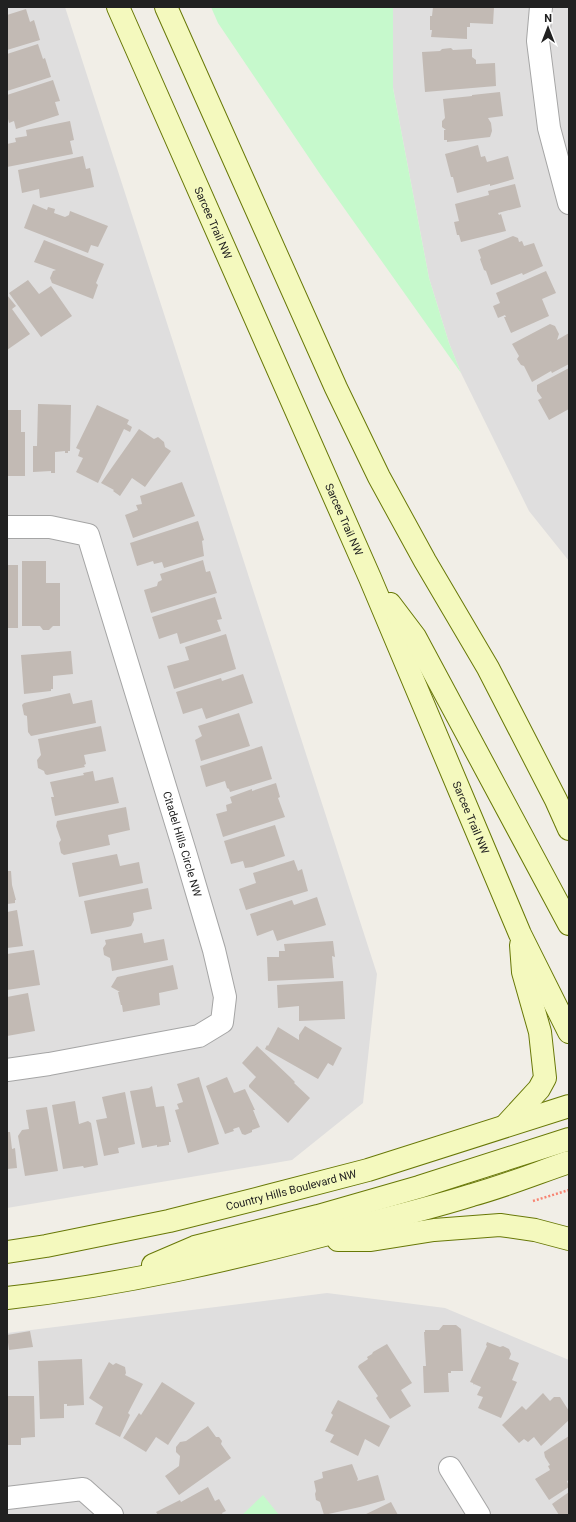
<svg xmlns="http://www.w3.org/2000/svg" width="576" height="1522" viewBox="0 0 576 1522" font-family="Roboto,sans-serif">
<rect width="100%" height="100%" fill="#f1eee7"/>
<path fill="#dfdede" d="M 7,7 L 65,7 L 377,974 L 363,1103 L 292,1160 L 7,1208 Z
M 393,7 L 569,7 L 569,561 L 529,511 L 461,373 L 449,343 L 429,278 L 393,88 Z
M 327,1293 L 445,1308 L 569,1360 L 569,1515 L 7,1515 L 7,1333 Z"/>
<path fill="#c6f9cc" d="M 211,7 L 393,7 L 393,88 L 429,278 L 449,343 L 461,373 L 322,177 L 218,23 Z
M 263,1495 L 279,1515 L 242,1515 Z"/>
<path fill="#c2bab4" d="M 433,7 L 494,7 L 493,24 L 470,23 L 470,27 L 467,27 L 467,39 L 431,37 L 432,30 L 430,30 L 430,16 L 432,16 Z
M 26,9 L 30,22 L 34,20 L 40,40 L 7,50 L 7,15 Z
M 38,44 L 43,59 L 45,58 L 51,77 L 7,91 L 7,54 Z
M 451,48 L 453,50 L 472,49 L 472,57 L 476,60 L 476,64 L 495,63 L 496,86 L 425,92 L 422,52 L 440,51 L 442,49 Z
M 53,80 L 60,101 L 55,102 L 59,115 L 16,129 L 14,121 L 9,123 L 8,119 L 7,120 L 7,95 Z
M 500,92 L 503,116 L 488,118 L 491,123 L 492,131 L 490,137 L 447,142 L 447,140 L 444,140 L 444,130 L 446,130 L 442,127 L 442,121 L 445,118 L 443,99 L 472,96 L 472,95 Z
M 70,121 L 74,140 L 70,141 L 73,154 L 7,167 L 7,144 L 16,142 L 15,138 L 27,136 L 26,130 Z
M 478,145 L 481,157 L 485,156 L 487,162 L 508,156 L 514,179 L 490,186 L 490,184 L 457,193 L 453,177 L 451,177 L 445,154 Z
M 83,156 L 86,169 L 90,168 L 94,187 L 40,198 L 39,189 L 22,193 L 18,170 Z
M 515,184 L 521,207 L 498,213 L 499,215 L 501,214 L 506,231 L 461,242 L 459,235 L 457,235 L 454,222 L 459,221 L 455,204 L 489,195 L 488,191 Z
M 33,204 L 47,210 L 48,207 L 55,209 L 54,213 L 65,217 L 69,215 L 70,211 L 108,226 L 98,247 L 91,245 L 88,253 L 24,228 Z
M 513,236 L 518,238 L 519,242 L 522,241 L 524,246 L 534,243 L 543,266 L 523,275 L 522,273 L 491,285 L 486,271 L 484,270 L 480,259 L 481,258 L 478,250 Z
M 44,240 L 104,264 L 96,283 L 98,285 L 93,299 L 52,283 L 50,278 L 53,271 L 56,270 L 34,262 Z
M 546,271 L 556,293 L 542,299 L 549,316 L 511,333 L 504,317 L 506,317 L 505,315 L 498,318 L 493,306 L 500,303 L 496,293 Z
M 28,280 L 39,294 L 51,286 L 72,316 L 41,337 L 9,293 Z
M 7,295 L 16,306 L 12,309 L 30,334 L 7,350 Z
M 550,324 L 555,326 L 559,334 L 557,340 L 569,333 L 569,364 L 552,373 L 551,371 L 532,382 L 524,366 L 521,365 L 517,359 L 519,356 L 512,344 Z
M 569,368 L 569,409 L 549,420 L 538,400 L 542,398 L 537,391 L 537,385 Z
M 38,404 L 71,405 L 70,451 L 68,451 L 68,453 L 65,453 L 65,451 L 55,452 L 55,473 L 51,473 L 51,471 L 33,472 L 33,446 L 37,446 Z
M 97,405 L 129,420 L 127,424 L 132,427 L 130,432 L 124,429 L 98,483 L 76,472 L 83,458 L 78,456 L 80,450 L 76,448 Z
M 7,410 L 21,410 L 21,432 L 25,432 L 25,476 L 7,476 Z
M 139,429 L 154,439 L 158,437 L 164,442 L 165,447 L 171,451 L 145,487 L 132,478 L 120,496 L 113,491 L 114,490 L 101,483 Z
M 182,482 L 195,516 L 133,538 L 125,515 L 138,510 L 136,505 L 142,504 L 140,496 Z
M 198,521 L 204,540 L 202,541 L 204,556 L 164,568 L 162,562 L 154,564 L 153,561 L 137,566 L 130,543 Z
M 203,560 L 206,572 L 210,571 L 217,593 L 151,613 L 144,590 L 157,586 L 158,582 L 162,580 L 160,574 Z
M 22,561 L 46,561 L 46,583 L 60,583 L 60,626 L 53,626 L 49,630 L 43,630 L 40,626 L 22,626 Z
M 7,565 L 18,565 L 18,628 L 7,628 Z
M 215,597 L 222,619 L 217,620 L 221,631 L 180,644 L 177,633 L 159,639 L 152,617 Z
M 226,634 L 236,669 L 174,689 L 167,666 L 189,660 L 185,647 Z
M 71,651 L 73,674 L 53,676 L 53,689 L 51,689 L 51,691 L 24,694 L 21,655 Z
M 243,674 L 253,703 L 206,719 L 202,708 L 183,714 L 176,692 L 221,678 L 222,681 Z
M 70,693 L 73,704 L 92,700 L 96,723 L 31,736 L 28,732 L 27,716 L 24,715 L 22,705 L 24,703 Z
M 239,713 L 250,746 L 201,761 L 195,740 L 202,736 L 198,726 Z
M 101,726 L 106,751 L 84,755 L 86,764 L 84,765 L 85,767 L 47,775 L 45,774 L 44,771 L 38,768 L 37,760 L 41,755 L 38,739 Z
M 262,746 L 272,779 L 230,792 L 229,789 L 227,788 L 225,781 L 206,787 L 200,766 Z
M 93,771 L 95,781 L 113,777 L 119,803 L 55,816 L 51,797 L 54,797 L 50,782 L 84,775 L 83,773 Z
M 276,783 L 280,797 L 278,798 L 285,817 L 223,837 L 216,814 L 227,811 L 226,805 L 232,803 L 230,797 L 252,789 L 252,791 Z
M 126,807 L 130,830 L 108,835 L 110,845 L 64,855 L 61,853 L 59,843 L 61,840 L 56,826 L 57,821 Z
M 275,825 L 285,856 L 252,867 L 245,868 L 243,861 L 231,864 L 224,841 Z
M 117,854 L 120,866 L 139,862 L 143,883 L 79,897 L 72,863 Z
M 294,860 L 298,871 L 302,869 L 308,891 L 246,910 L 239,889 L 256,883 L 253,873 Z
M 7,871 L 11,871 L 12,885 L 16,900 L 15,900 L 15,903 L 7,904 Z
M 148,888 L 152,909 L 133,913 L 134,920 L 131,926 L 128,927 L 91,934 L 84,901 Z
M 317,897 L 326,925 L 277,941 L 273,930 L 257,936 L 250,914 L 292,900 L 294,905 Z
M 17,910 L 23,946 L 7,948 L 7,912 Z
M 142,933 L 144,943 L 164,939 L 168,960 L 112,971 L 110,958 L 104,955 L 103,948 L 106,944 L 105,940 Z
M 333,941 L 335,957 L 332,956 L 334,978 L 268,981 L 267,957 L 279,957 L 279,951 L 285,951 L 284,944 Z
M 34,950 L 40,985 L 7,990 L 7,954 Z
M 173,965 L 178,989 L 159,993 L 160,1005 L 123,1012 L 122,1005 L 121,1005 L 118,992 L 120,992 L 111,987 L 117,977 Z
M 343,981 L 345,1019 L 299,1021 L 299,1006 L 278,1008 L 277,985 Z
M 28,993 L 35,1031 L 7,1036 L 7,997 Z
M 305,1026 L 342,1048 L 333,1066 L 328,1063 L 318,1079 L 265,1049 L 267,1045 L 268,1046 L 278,1027 L 299,1040 L 299,1035 Z
M 257,1046 L 290,1077 L 295,1082 L 294,1083 L 310,1098 L 288,1123 L 249,1087 L 249,1085 L 256,1077 L 242,1063 Z
M 199,1077 L 219,1144 L 188,1153 L 175,1110 L 179,1109 L 177,1104 L 183,1102 L 177,1084 Z
M 227,1077 L 234,1093 L 245,1089 L 255,1110 L 253,1110 L 260,1127 L 252,1130 L 252,1132 L 245,1135 L 242,1134 L 239,1127 L 233,1129 L 234,1131 L 225,1134 L 206,1086 Z
M 152,1086 L 156,1107 L 164,1106 L 171,1142 L 169,1142 L 169,1145 L 157,1147 L 157,1145 L 142,1148 L 130,1091 L 149,1088 Z
M 125,1092 L 135,1144 L 118,1148 L 119,1153 L 104,1156 L 96,1120 L 107,1118 L 102,1097 Z
M 75,1101 L 79,1124 L 88,1121 L 91,1123 L 98,1165 L 84,1168 L 83,1166 L 63,1169 L 52,1105 Z
M 47,1107 L 58,1171 L 25,1176 L 18,1136 L 22,1130 L 29,1129 L 26,1110 Z
M 7,1132 L 10,1132 L 12,1149 L 15,1148 L 17,1168 L 7,1169 Z
M 443,1325 L 456,1325 L 461,1329 L 463,1371 L 451,1371 L 451,1373 L 448,1373 L 449,1392 L 424,1393 L 423,1366 L 426,1366 L 424,1332 L 425,1332 L 425,1330 L 439,1330 Z
M 30,1331 L 33,1347 L 9,1350 L 7,1335 Z
M 487,1342 L 500,1347 L 503,1346 L 509,1349 L 511,1354 L 509,1359 L 519,1363 L 512,1380 L 517,1382 L 501,1418 L 478,1408 L 483,1397 L 477,1395 L 481,1387 L 474,1384 L 474,1385 L 473,1383 L 470,1382 L 487,1346 L 486,1345 Z
M 387,1344 L 412,1383 L 401,1390 L 411,1406 L 390,1419 L 376,1398 L 378,1396 L 358,1367 L 359,1365 L 368,1359 L 367,1357 L 372,1354 L 373,1352 Z
M 82,1359 L 84,1405 L 67,1406 L 67,1404 L 64,1404 L 64,1418 L 40,1419 L 38,1361 Z
M 109,1362 L 113,1365 L 116,1363 L 125,1367 L 126,1373 L 125,1375 L 143,1384 L 128,1413 L 130,1415 L 120,1437 L 95,1424 L 103,1407 L 89,1398 Z
M 162,1382 L 195,1403 L 168,1445 L 156,1437 L 146,1452 L 123,1438 L 139,1413 L 141,1415 Z
M 543,1393 L 550,1401 L 554,1397 L 560,1397 L 569,1411 L 569,1420 L 541,1446 L 534,1437 L 528,1442 L 524,1439 L 519,1443 L 502,1425 L 522,1406 L 526,1410 Z
M 7,1396 L 34,1396 L 35,1437 L 21,1438 L 21,1445 L 7,1445 Z
M 338,1400 L 390,1426 L 379,1447 L 365,1439 L 358,1456 L 330,1442 L 334,1435 L 325,1431 L 333,1415 L 331,1413 Z
M 208,1426 L 216,1437 L 219,1437 L 222,1441 L 221,1444 L 231,1458 L 179,1495 L 165,1476 L 179,1466 L 180,1456 L 176,1452 L 176,1447 L 180,1442 L 186,1441 Z
M 569,1436 L 569,1480 L 567,1481 L 569,1487 L 549,1500 L 535,1479 L 550,1470 L 548,1466 L 550,1465 L 545,1457 L 544,1452 Z
M 352,1464 L 358,1479 L 357,1481 L 378,1475 L 385,1500 L 360,1507 L 324,1515 L 320,1502 L 316,1500 L 315,1494 L 316,1491 L 314,1481 L 323,1478 L 322,1472 Z
M 208,1487 L 215,1501 L 219,1499 L 226,1511 L 222,1513 L 223,1515 L 158,1515 L 156,1512 L 180,1500 L 181,1502 Z
M 569,1492 L 569,1515 L 559,1515 L 552,1504 Z
M 391,1502 L 398,1515 L 364,1515 Z"/>
<g fill="none" stroke-linecap="round" stroke-linejoin="round">
<g stroke="#a5a5a5" stroke-width="24">
<g id="street">
<path d="M 541,7 L 538,41 L 549,128 L 569,203"/>
<path id="s1" d="M 7,527 L 50,527 L 88,535 L 185,852 L 214,950 L 225,997 L 222,1022 L 199,1036 L 49,1064 L 7,1070"/>
<path d="M 450,1468 L 479,1515"/>
<path d="M 7,1498 L 83,1489 L 112,1515"/>
</g>
</g>
<g stroke="#687807" stroke-width="24">
<g id="secondary">
<path id="s2" d="M 118,7 L 370,578 L 520,934 L 569,1032"/>
<path d="M 166,7 L 336,388 L 379,477 L 425,561 L 488,668 L 556,800 L 569,829"/>
<path d="M 390,604 L 415,637 L 569,924"/>
<path d="M 506,1125 L 539,1089 L 545,1078 L 540,1032 L 523,972 L 521,945"/>
<path d="M 338,1240 L 371,1240 L 434,1230 L 500,1225 L 535,1230 L 569,1239"/>
<path id="s3" d="M 7,1252 L 46,1246 L 169,1221 L 268,1196 L 368,1170 L 569,1106"/>
<path d="M 153,1265 L 195,1247 L 318,1216 L 419,1187 L 569,1139"/>
<path d="M 7,1298 C 122,1285 235,1259 347,1229 C 388,1218 431,1208 472,1195 C 505,1186 537,1173 569,1162"/>
</g>
</g>
<path stroke="#f78472" stroke-width="2.5" stroke-dasharray="2 2" stroke-linecap="butt" d="M 533,1201 L 569,1190"/>
<use href="#street" stroke="#fff" stroke-width="22"/>
<use href="#secondary" stroke="#f4f9be" stroke-width="22"/>
</g>
<g text-anchor="middle" stroke-width="3" stroke-linejoin="round" paint-order="stroke">
<g font-size="11" fill="#212121" stroke="#fff">
<text dy="4" stroke="none"><textPath href="#s2" startOffset="236">Sarcee Trail NW</textPath></text>
<text dy="4" stroke="none"><textPath href="#s2" startOffset="560">Sarcee Trail NW</textPath></text>
<text dy="4" stroke="none"><textPath href="#s2" startOffset="884">Sarcee Trail NW</textPath></text>
<text dy="4" stroke="none"><textPath href="#s1" startOffset="405">Citadel Hills Circle NW</textPath></text>
<text dy="4" stroke="none"><textPath href="#s3" startOffset="291">Country Hills Boulevard NW</textPath></text>
</g>
</g>
<rect width="576" height="1522" fill="none" stroke="#212121" stroke-width="16"/>
<g transform="translate(548 28)" stroke="#ffffff" stroke-width="3" paint-order="stroke">
<path d="M0-3L7 15L0 10L-7 15Z" fill="#212121"/>
<text y="-6" font-size="11" font-weight="bold" text-anchor="middle" fill="#212121">N</text>
</g>
</svg>
